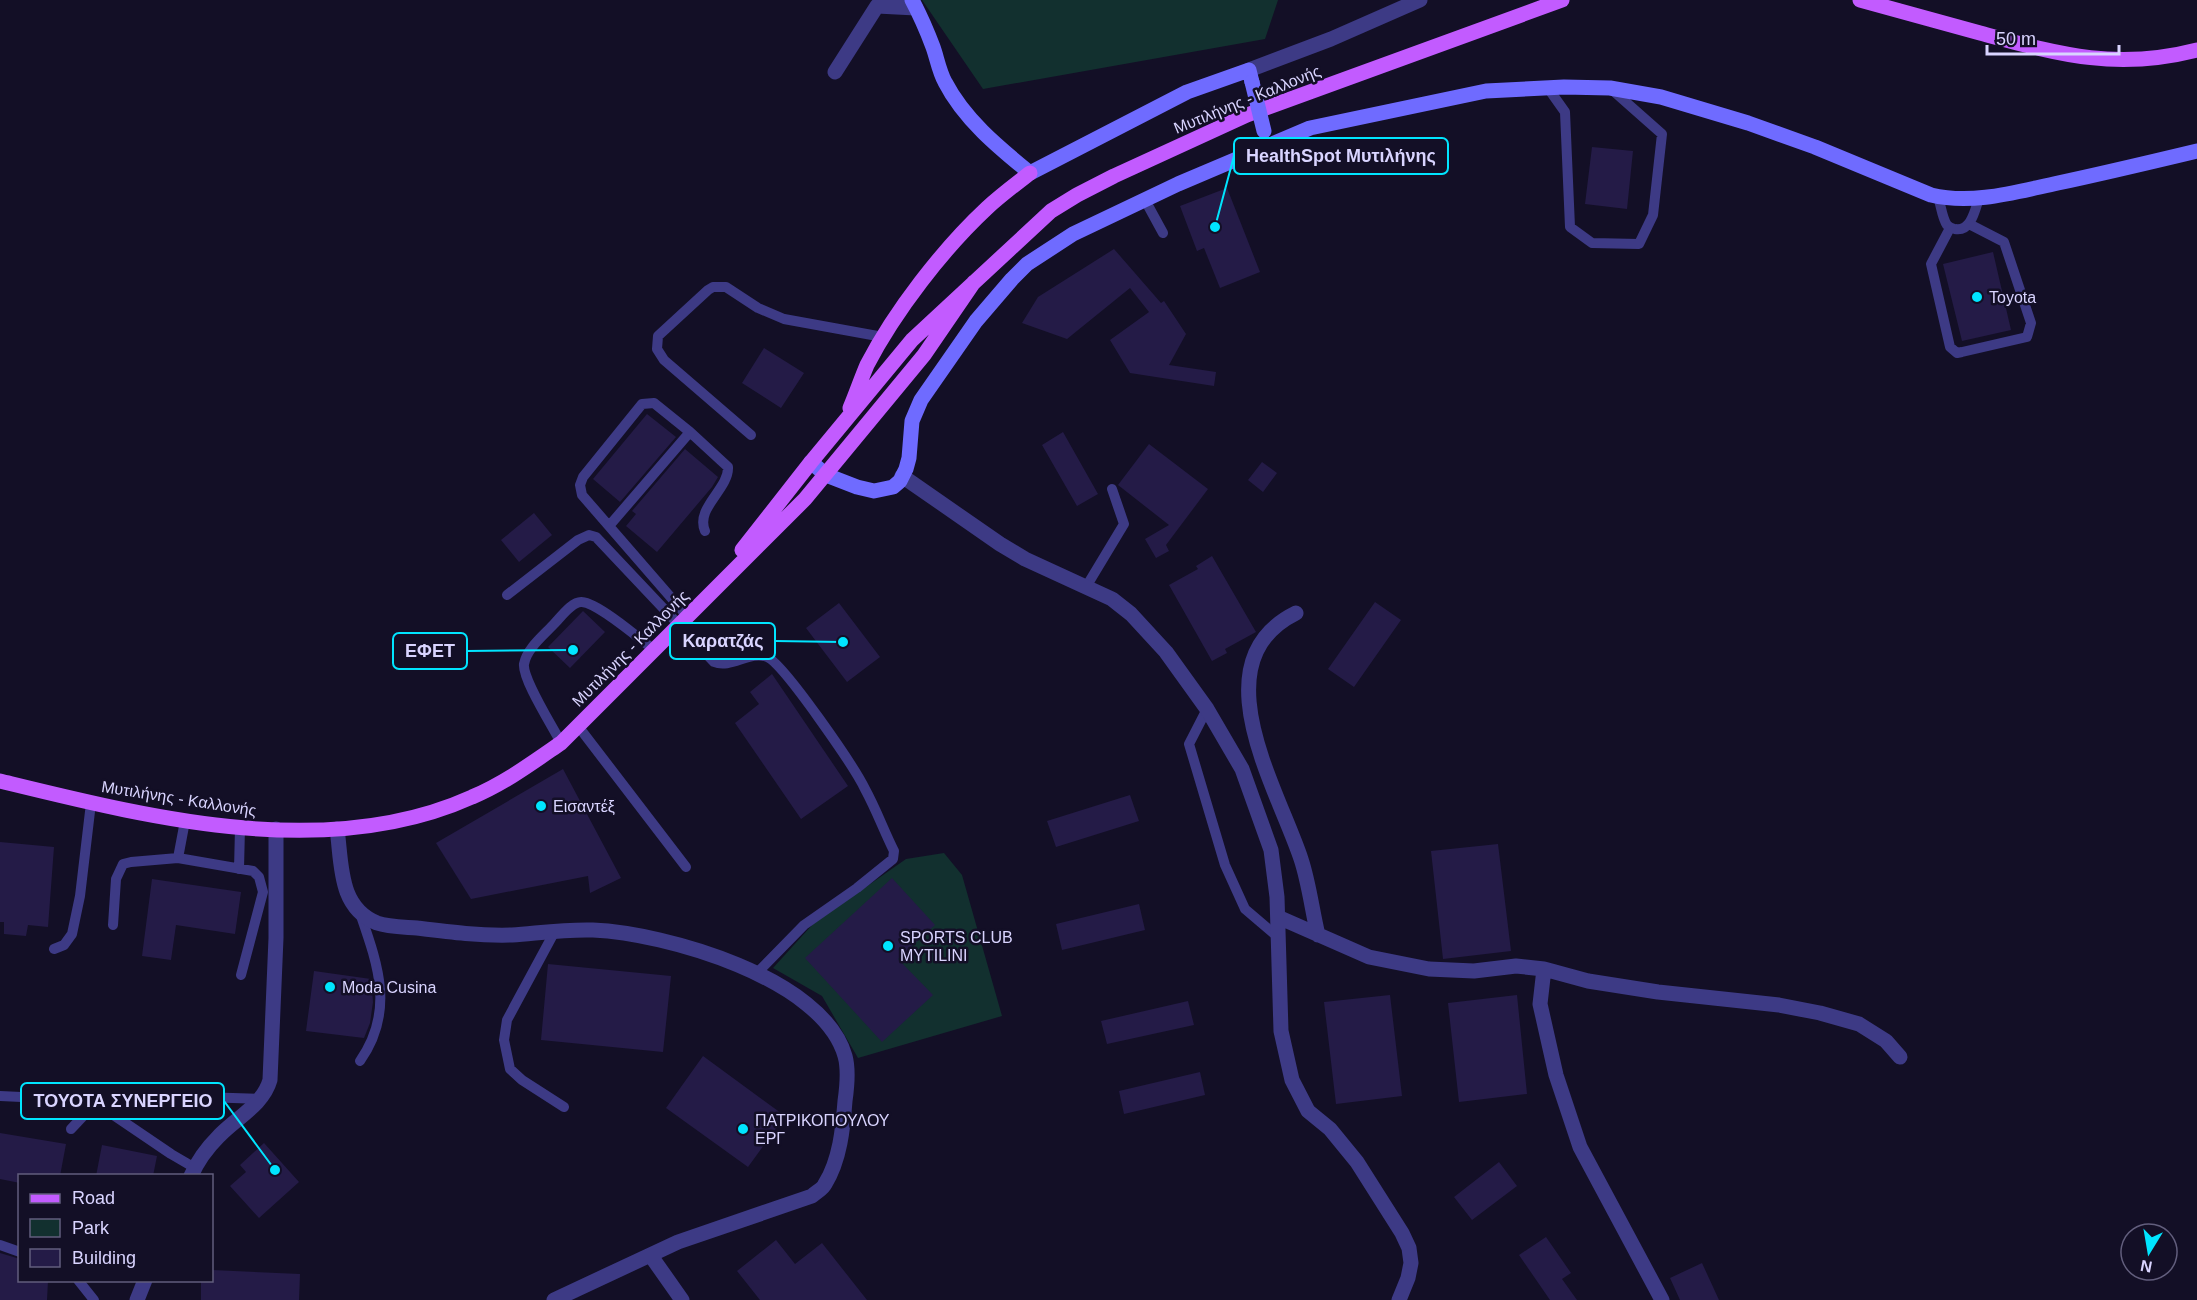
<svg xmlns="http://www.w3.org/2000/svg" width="2197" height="1300" viewBox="0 0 2197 1300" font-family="Arial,sans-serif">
<rect width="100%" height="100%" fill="#130f26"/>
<path fill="#12302f" d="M 922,0 L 1278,0 L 1265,39 L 983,89 Z
M 944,853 L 962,875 L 1002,1016 L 858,1058 L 822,996 L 773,968 L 813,924 L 906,859 Z"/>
<path fill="#241b47" d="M 1592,147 L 1633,151 L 1627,209 L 1585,204 Z
M 1227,188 L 1260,272 L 1220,288 L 1204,248 L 1197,251 L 1180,206 Z
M 1114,249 L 1161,303 L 1164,301 L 1186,334 L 1169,365 L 1216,372 L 1214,386 L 1130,373 L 1110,340 L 1149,312 L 1130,288 L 1067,339 L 1022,323 L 1038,297 Z
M 1993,252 L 2011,330 L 1962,341 L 1943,264 Z
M 764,348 L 804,373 L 781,408 L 742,383 Z
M 647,414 L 676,437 L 620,502 L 593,479 Z
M 1063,432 L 1098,494 L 1077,506 L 1042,445 Z
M 1149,444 L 1208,489 L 1166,545 L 1169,551 L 1156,558 L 1145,539 L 1169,525 L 1118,485 Z
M 685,449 L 718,477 L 712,487 L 657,552 L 626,526 L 636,514 L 632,511 Z
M 1262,462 L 1277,473 L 1263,492 L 1248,480 Z
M 534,513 L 552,535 L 519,562 L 501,540 Z
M 1212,556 L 1256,632 L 1225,649 L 1227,653 L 1212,661 L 1169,585 L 1198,569 L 1196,566 Z
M 1375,602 L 1401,620 L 1354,687 L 1328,669 Z
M 839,603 L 880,657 L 847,682 L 806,628 Z
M 583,611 L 605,632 L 570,668 L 548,647 Z
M 772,674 L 848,786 L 801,819 L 735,723 L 759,704 L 750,692 Z
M 563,769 L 621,878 L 590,893 L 588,876 L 471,899 L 436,843 Z
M 1130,795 L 1139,821 L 1056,847 L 1047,821 Z
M 0,842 L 54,847 L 48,927 L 28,925 L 26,936 L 4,934 L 4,922 L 0,922 Z
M 1498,844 L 1511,951 L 1443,959 L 1431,851 Z
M 892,878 L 935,925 L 898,959 L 933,995 L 882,1042 L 805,958 Z
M 152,879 L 241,892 L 235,934 L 176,925 L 171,960 L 142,956 Z
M 1139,904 L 1145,930 L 1062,950 L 1056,924 Z
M 548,964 L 671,976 L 663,1052 L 541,1040 Z
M 314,971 L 371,979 L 373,1002 L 370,1023 L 364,1038 L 306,1031 Z
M 1390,995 L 1402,1096 L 1336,1104 L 1324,1002 Z
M 1517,995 L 1527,1094 L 1459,1102 L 1448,1003 Z
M 1188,1001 L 1194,1025 L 1107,1044 L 1101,1021 Z
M 703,1056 L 785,1116 L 748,1167 L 666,1108 Z
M 1200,1072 L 1205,1095 L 1124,1114 L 1119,1091 Z
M 0,1133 L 66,1144 L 60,1176 L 20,1176 L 20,1183 L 0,1179 Z
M 264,1143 L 299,1182 L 259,1218 L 230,1186 L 246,1172 L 240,1165 Z
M 102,1145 L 157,1156 L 153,1176 L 96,1176 Z
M 1499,1162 L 1517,1186 L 1472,1220 L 1454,1197 Z
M 1546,1237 L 1571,1273 L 1562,1279 L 1577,1300 L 1550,1300 L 1519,1255 Z
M 776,1240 L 795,1264 L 822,1243 L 867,1300 L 760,1300 L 737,1271 Z
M 0,1253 L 20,1259 L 20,1281 L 48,1281 L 47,1300 L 0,1300 Z
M 1702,1263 L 1719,1300 L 1680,1300 L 1670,1278 Z
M 212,1270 L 300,1274 L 299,1300 L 201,1300 L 201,1281 L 212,1281 Z"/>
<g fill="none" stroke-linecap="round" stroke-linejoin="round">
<path stroke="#3d3a85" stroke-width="10" d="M 1548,88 L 1565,112 L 1570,227 L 1592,243 L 1639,244 L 1653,215 L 1662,134 L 1610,88
M 1938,197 C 1941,205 1942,218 1947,225 C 1950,228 1951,228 1955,229 C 1971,232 1975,210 1979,198
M 1145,200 L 1163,233
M 1950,228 L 1931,264 L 1950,347 L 1957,353 L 1962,352 L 2027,337 L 2031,323 L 2004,242 L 1969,224
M 751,435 L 664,360 L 657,349 L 658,336 L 708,290 L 713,287 L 726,287 L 758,308 L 784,319 L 883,337
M 609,526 L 690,432
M 1086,587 L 1124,524 L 1112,489
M 507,595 L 578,540 L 589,535 L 596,537 L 714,662 C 731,669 750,650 767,657 C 784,664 855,768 865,789 C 876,809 884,831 894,851 L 893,859 L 857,888 L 804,925 L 756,974
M 687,616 L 582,495 L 580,485 L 583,477 L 642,404 L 654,403 L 690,432 L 728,467 C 729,489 695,508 705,531
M 1207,709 L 1189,744 L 1225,865 L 1245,909 L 1279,938
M 578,726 L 686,867
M 561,743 C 553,727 522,679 524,664 C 527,648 544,635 554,624 C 561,617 572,601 582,602 C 598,603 640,639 654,650
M 185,821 L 178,858 L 253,871 L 259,877 L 263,892 L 241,975
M 239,869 L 240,828
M 113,925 L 116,879 L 123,864 L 131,862 L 178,858
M 555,931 L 507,1020 L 504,1040 L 510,1069 L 522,1080 L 564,1107
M 54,949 L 64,945 L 72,934 L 80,896 L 91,803
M 360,1061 C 395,1011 378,965 360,913
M 0,1096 L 64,1099 L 139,1095 L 261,1099
M 71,1129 L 87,1112 L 97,1110 L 112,1114 L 171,1154 L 195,1168
M 0,1245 L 20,1252
M 78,1280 L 94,1300"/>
<path stroke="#3d3a85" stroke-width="15" d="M 1249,70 L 1331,39 L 1420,0
M 835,72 L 877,6 L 916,8
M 902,476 L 1000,544 L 1025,559 L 1112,599 L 1131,614 L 1166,652 L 1207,709 L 1242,769 L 1271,850 L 1277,897 L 1281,1031 L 1292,1080 L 1308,1111 L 1330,1129 L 1357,1162 L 1402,1233 L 1409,1248 L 1411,1263 L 1408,1278 L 1399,1300
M 1296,613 C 1199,661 1277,787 1301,859 C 1309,883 1312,910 1318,935
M 337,829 C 342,864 338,907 377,923 C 388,927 405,927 417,928 C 449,932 480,936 512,935 C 539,933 566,929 593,930 C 665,933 823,978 845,1056 C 849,1070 847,1087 845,1101 C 843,1128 840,1160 825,1184 C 823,1189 816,1192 812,1196 L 678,1242 L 554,1300
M 1278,917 L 1369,957 L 1429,969 L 1474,971 L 1516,966 L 1544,969 L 1588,981 L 1658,992 L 1779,1005 L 1820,1013 L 1859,1024 L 1886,1041 L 1900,1057
M 1544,969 L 1540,1004 L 1556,1075 L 1580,1147 L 1662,1300
M 191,1176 C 197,1162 208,1147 219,1136 C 236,1118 263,1105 270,1080 L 276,938 L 276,829
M 651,1256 L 682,1300
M 137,1300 L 145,1280"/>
<path stroke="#6f6bff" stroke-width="15" d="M 912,0 C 920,15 927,31 933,47 C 937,58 939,71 945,82 C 964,119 998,147 1030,173 L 1187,92 L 1249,70 L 1252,82
M 811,462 L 826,475 L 857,487 L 874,491 L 893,487 L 900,481 L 906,469 L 909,458 L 912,421 L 921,400 L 976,321 L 1012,279 L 1027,264 L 1073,234 L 1178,184 L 1310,128 L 1486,91 L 1564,87 L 1610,88 L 1661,97 L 1748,123 L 1815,147 L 1931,195 C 1973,205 2016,192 2058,183 C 2105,173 2151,162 2197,151"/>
<path stroke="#c25bff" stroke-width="15" d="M 1860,0 C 1900,11 1940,22 1980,33 C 2058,54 2116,71 2197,50
M 850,408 C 856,394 861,379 867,365 C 895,311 943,249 987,208 C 1001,195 1016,184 1030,173
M 742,550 L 811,462 L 912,340 L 1051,211 L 1077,195 L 1114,176 L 1247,115 L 1562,0
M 0,781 C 148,817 326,863 472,797 C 505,783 532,763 561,743 L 805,499 L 924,355 L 974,282"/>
<path stroke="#6f6bff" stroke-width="15" d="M 1252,82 L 1264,131"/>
</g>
<g fill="#00e5ff" stroke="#130f26" stroke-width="2">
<circle cx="1977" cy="297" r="6"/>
<circle cx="541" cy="806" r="6"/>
<circle cx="888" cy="946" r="6"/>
<circle cx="330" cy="987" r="6"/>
<circle cx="743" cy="1129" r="6"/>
</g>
<g text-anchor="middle" stroke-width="5" stroke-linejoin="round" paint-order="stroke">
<g font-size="16" fill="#d9d4ff" stroke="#130f26">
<text transform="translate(1247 99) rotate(-22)" y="6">Μυτιλήνης - Καλλονής</text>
<text transform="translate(630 648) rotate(-45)" y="6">Μυτιλήνης - Καλλονής</text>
<text transform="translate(179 798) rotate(9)" y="6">Μυτιλήνης - Καλλονής</text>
</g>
<g font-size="16" fill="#d9d4ff" stroke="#130f26" text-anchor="start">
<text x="1989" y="303">Toyota</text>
<text x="553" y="812">Εισαντέξ</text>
<text x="900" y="943">SPORTS CLUB<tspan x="900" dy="18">MYTILINI</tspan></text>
<text x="342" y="993">Moda Cusina</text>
<text x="755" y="1126">ΠΑΤΡΙΚΟΠΟΥΛΟΥ<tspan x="755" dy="18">ΕΡΓ</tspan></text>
</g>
</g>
<path fill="none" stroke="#00e5ff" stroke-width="2" d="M1215 227L1234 156M843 642L775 641M573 650L467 651M275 1170L224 1101"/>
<g fill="#00e5ff" stroke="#130f26" stroke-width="2">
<circle cx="1215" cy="227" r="6"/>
<circle cx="843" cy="642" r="6"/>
<circle cx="573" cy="650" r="6"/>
<circle cx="275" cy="1170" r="6"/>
</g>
<g fill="#130f26" stroke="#00e5ff" stroke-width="2">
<rect x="1234" y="138" width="214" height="36" rx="6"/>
<rect x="670" y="623" width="105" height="36" rx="6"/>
<rect x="393" y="633" width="74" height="36" rx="6"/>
<rect x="21" y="1083" width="203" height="36" rx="6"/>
</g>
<g font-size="18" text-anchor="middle" font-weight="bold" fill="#d9d4ff">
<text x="1341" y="162">HealthSpot Μυτιλήνης</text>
<text x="723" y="647">Καρατζάς</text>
<text x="430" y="657">ΕΦΕΤ</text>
<text x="123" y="1107">ΤΟΥΟΤΑ ΣΥΝΕΡΓΕΙΟ</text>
</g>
<rect x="18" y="1174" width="195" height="108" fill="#130f26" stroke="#625e7d" stroke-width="1.5"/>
<rect x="30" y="1194" width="30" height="9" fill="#c25bff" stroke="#625e7d" stroke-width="1.5"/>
<text x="72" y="1204" font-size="18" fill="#d9d4ff">Road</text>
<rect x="30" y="1219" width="30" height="18" fill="#12302f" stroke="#625e7d" stroke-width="1.5"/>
<text x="72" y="1234" font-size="18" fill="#d9d4ff">Park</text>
<rect x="30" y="1249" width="30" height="18" fill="#241b47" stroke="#625e7d" stroke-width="1.5"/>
<text x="72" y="1264" font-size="18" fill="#d9d4ff">Building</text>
<g transform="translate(2149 1252) rotate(191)"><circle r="28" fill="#130f26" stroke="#625e7d" stroke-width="1.5"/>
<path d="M0-4.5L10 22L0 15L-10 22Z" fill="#00e5ff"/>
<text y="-9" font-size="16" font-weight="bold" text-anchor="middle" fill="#d9d4ff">N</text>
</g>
<path d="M1987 45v9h132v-9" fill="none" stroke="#d9d4ff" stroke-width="3"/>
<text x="1996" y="45" font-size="18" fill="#d9d4ff" stroke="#130f26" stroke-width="4.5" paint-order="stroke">50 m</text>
</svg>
